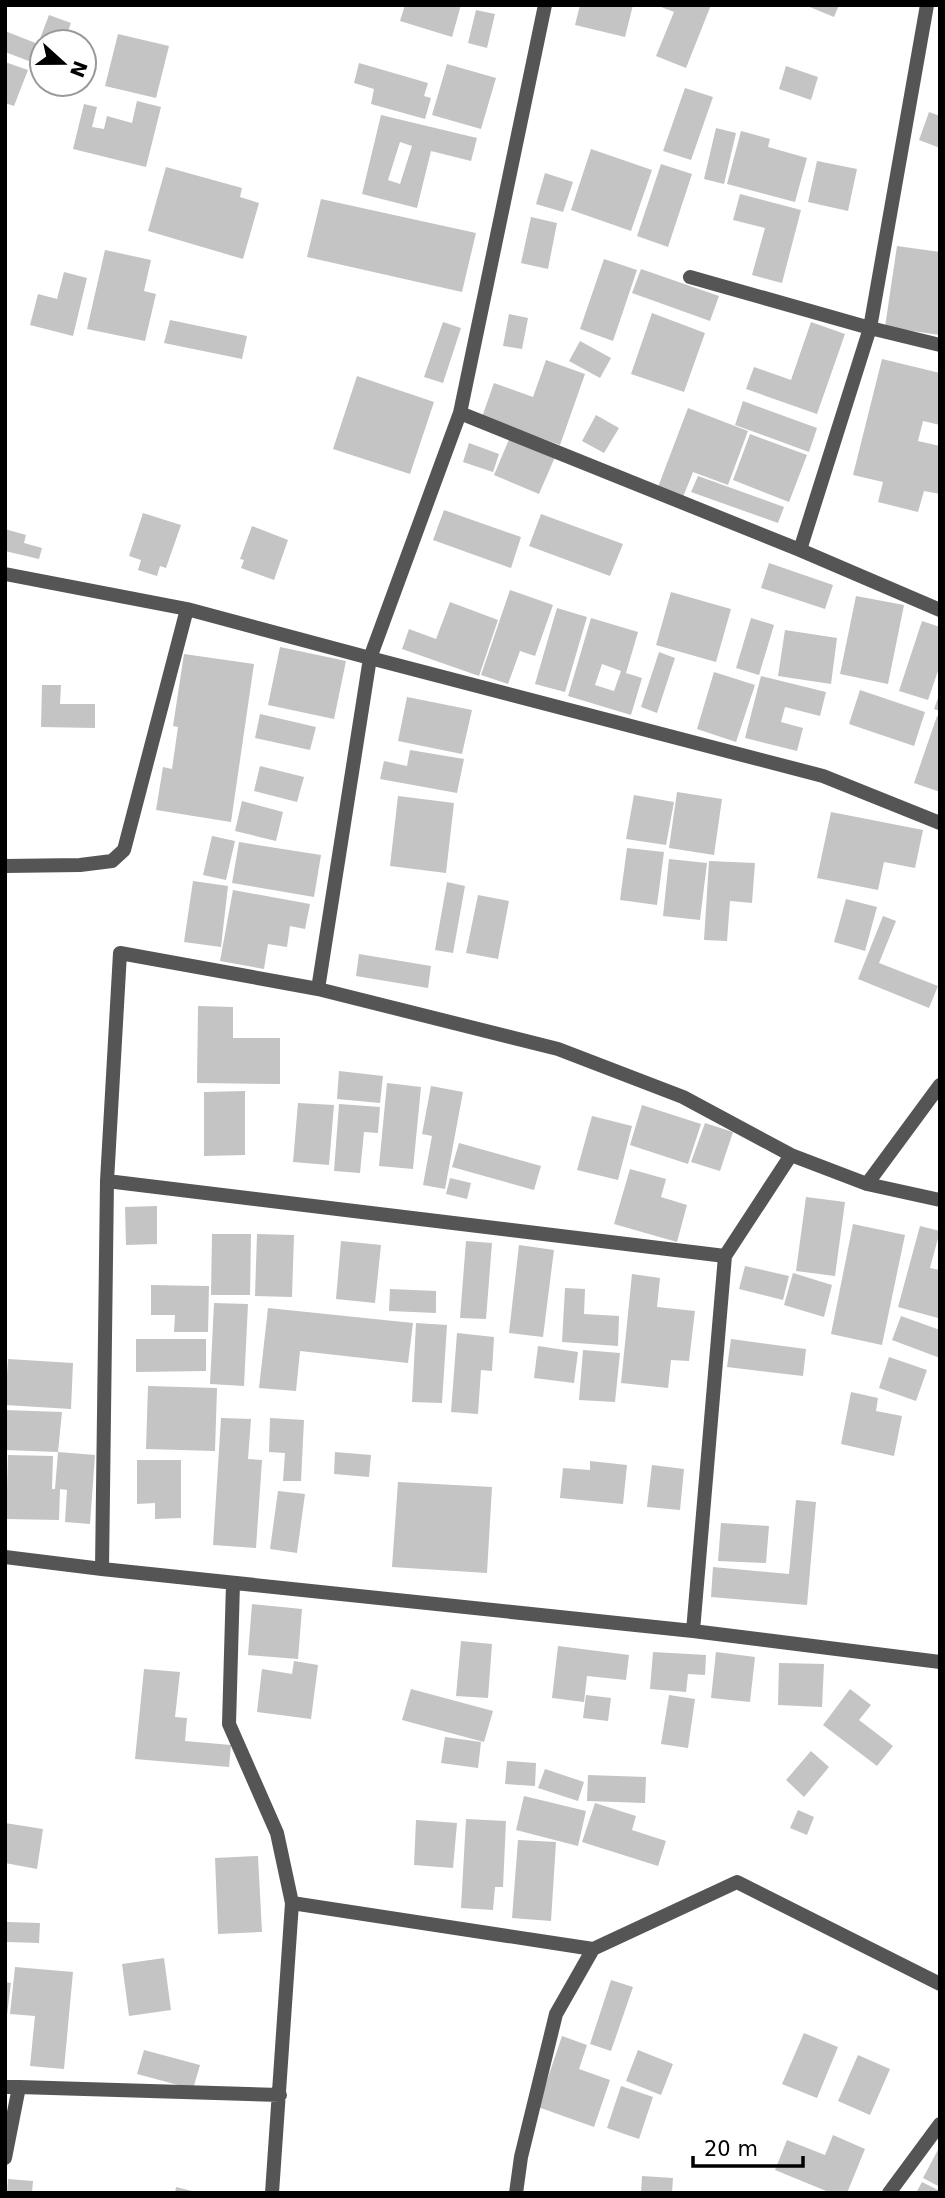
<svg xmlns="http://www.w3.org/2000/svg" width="945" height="2198" viewBox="0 0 945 2198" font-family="'DejaVu Sans',sans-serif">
<rect width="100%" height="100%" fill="#fff"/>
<path fill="#c4c4c4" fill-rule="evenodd" d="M 405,5 L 461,5 L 452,37 L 400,21 Z
M 580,5 L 633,5 L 625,37 L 575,25 Z
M 656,5 L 711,5 L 686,68 L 656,56 L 674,12 Z
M 805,5 L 839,5 L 834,17 Z
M 476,10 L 495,14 L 487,48 L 468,43 Z
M 49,15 L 71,23 L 64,42 L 42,42 L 42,66 L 5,52 L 5,31 L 38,44 Z
M 118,34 L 169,46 L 156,98 L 105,86 Z
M 5,62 L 28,70 L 14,106 L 5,103 Z
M 359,63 L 428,83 L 424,96 L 431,98 L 425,119 L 371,104 L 374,89 L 354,83 Z
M 447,64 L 496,78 L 481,129 L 432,115 Z
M 786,66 L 818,77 L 811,100 L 779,89 Z
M 685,88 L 713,97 L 691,160 L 663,151 Z
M 137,101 L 161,107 L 146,167 L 73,149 L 84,104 L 97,107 L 92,127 L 104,129 L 107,116 L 132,123 Z
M 929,112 L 940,116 L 940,148 L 919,140 Z
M 381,115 L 477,138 L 471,161 L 431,151 L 417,208 L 362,194 ZM 400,142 L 412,146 L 400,184 L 388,180 Z
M 716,128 L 736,133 L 724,184 L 704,179 Z
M 741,131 L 770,139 L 768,147 L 807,158 L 795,202 L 727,184 Z
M 591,149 L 652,170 L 631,231 L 571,210 Z
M 817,161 L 857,169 L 848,211 L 808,202 Z
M 661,164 L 692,174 L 668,247 L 637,236 Z
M 166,167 L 242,188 L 240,197 L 259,203 L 243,259 L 148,231 Z
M 545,173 L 573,182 L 563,212 L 536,204 Z
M 740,194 L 801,210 L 782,283 L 752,275 L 765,228 L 733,220 Z
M 321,199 L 476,233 L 462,292 L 307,257 Z
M 531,217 L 557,223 L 548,269 L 521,263 Z
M 897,246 L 940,252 L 940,335 L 885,327 Z
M 105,250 L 151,260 L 144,291 L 156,294 L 145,341 L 87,329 Z
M 604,259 L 637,270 L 613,341 L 580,329 Z
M 641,269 L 719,296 L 710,321 L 632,293 Z
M 64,272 L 87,278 L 73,336 L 30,325 L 38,294 L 57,299 Z
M 652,313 L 705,333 L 684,392 L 631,374 Z
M 509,314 L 528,318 L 522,349 L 503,346 Z
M 170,320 L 247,336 L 242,359 L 164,343 Z
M 443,322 L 461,328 L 443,383 L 424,377 Z
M 811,322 L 845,334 L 817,414 L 746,389 L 754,367 L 791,380 Z
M 580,341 L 611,358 L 600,378 L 569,361 Z
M 882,359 L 940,373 L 940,425 L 923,421 L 918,441 L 940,446 L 940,494 L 924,491 L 918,512 L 878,502 L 883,482 L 853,475 Z
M 546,360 L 585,374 L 560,445 L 482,417 L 494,383 L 533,397 Z
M 357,376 L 434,402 L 410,474 L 333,449 Z
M 743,401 L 817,428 L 809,452 L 735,425 Z
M 688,408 L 748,431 L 728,485 L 693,472 L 683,497 L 658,487 Z
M 596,415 L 619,428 L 604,453 L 582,441 Z
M 750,434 L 807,455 L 789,502 L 733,480 Z
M 510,437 L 555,457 L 539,494 L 494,475 Z
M 469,443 L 499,454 L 493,472 L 463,462 Z
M 698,476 L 784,507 L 778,523 L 691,492 Z
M 444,510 L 521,537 L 511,568 L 433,540 Z
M 143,513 L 181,525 L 166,568 L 160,566 L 157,576 L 138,570 L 141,560 L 129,556 Z
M 541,514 L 623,544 L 610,576 L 529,546 Z
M 252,526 L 288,540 L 274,580 L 241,568 L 244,560 L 240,559 Z
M 5,529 L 26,535 L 24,543 L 42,548 L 39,559 L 5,551 Z
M 769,563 L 833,585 L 825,609 L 761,588 Z
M 510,590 L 553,605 L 535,656 L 520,651 L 508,684 L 481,675 Z
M 671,592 L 731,609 L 716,662 L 656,645 Z
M 856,596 L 904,605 L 888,684 L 840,674 Z
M 450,602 L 498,620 L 479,676 L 402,649 L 409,629 L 436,639 Z
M 557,608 L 587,617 L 565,692 L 535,684 Z
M 591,618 L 638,632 L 626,673 L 642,678 L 631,715 L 568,696 ZM 602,664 L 621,671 L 614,691 L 595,685 Z
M 751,618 L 774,625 L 759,675 L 736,668 Z
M 922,621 L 940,627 L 940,665 L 928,700 L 899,691 Z
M 785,630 L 837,638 L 831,684 L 778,676 Z
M 280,647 L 346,661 L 334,719 L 268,705 Z
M 659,652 L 675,658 L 657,713 L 641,707 Z
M 184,654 L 254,664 L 231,822 L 156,810 L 163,767 L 172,769 L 178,727 L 173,726 Z
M 714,672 L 755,685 L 736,742 L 697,729 Z
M 761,676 L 826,692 L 820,716 L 785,707 L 781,722 L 803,728 L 797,751 L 745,738 Z
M 42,685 L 61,685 L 60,704 L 95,704 L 95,728 L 41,727 Z
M 860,690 L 925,712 L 914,746 L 849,724 Z
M 939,695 L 940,695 L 940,711 L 934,709 Z
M 407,697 L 472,710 L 462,754 L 398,741 Z
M 260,714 L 316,727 L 310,750 L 255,738 Z
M 937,716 L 940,717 L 940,792 L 914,783 Z
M 410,750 L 464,759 L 457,793 L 380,779 L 384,761 L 407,766 Z
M 260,766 L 304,777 L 297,802 L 254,791 Z
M 677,792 L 722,799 L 714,855 L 669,848 Z
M 634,795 L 674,802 L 666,845 L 626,839 Z
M 398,796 L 454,803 L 446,873 L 390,866 Z
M 242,801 L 283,812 L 276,841 L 235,831 Z
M 831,812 L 923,830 L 915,868 L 884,862 L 878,890 L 817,878 Z
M 212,836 L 235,841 L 226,880 L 203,875 Z
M 239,842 L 321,855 L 314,897 L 232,883 Z
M 627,848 L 664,852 L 657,905 L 620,900 Z
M 669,859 L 707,863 L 700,920 L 663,916 Z
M 709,861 L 755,863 L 752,903 L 730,901 L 727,941 L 704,940 Z
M 193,881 L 228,886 L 221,947 L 184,942 Z
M 447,882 L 465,886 L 453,953 L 435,950 Z
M 233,890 L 310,904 L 305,929 L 290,926 L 287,947 L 268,944 L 264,969 L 220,961 Z
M 478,895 L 509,901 L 498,959 L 466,953 Z
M 846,899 L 877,907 L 865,951 L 834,942 Z
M 883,916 L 896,921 L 879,963 L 938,986 L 929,1008 L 858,979 Z
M 359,954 L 431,966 L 428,988 L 356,976 Z
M 198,1006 L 233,1007 L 233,1038 L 280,1038 L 280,1084 L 197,1083 Z
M 339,1071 L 383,1076 L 380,1103 L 337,1099 Z
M 387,1083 L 421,1087 L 413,1169 L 379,1166 Z
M 431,1086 L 463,1092 L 445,1189 L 423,1185 L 432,1136 L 422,1134 Z
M 245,1091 L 245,1155 L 204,1156 L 204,1092 Z
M 298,1103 L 334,1105 L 329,1165 L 293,1162 Z
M 339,1104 L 380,1107 L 378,1133 L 364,1132 L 360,1173 L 334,1171 Z
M 642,1105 L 701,1124 L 688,1164 L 630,1145 Z
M 592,1116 L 632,1126 L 618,1180 L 577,1170 Z
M 705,1123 L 733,1132 L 720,1171 L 691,1162 Z
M 459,1143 L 541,1166 L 534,1190 L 452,1167 Z
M 630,1169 L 666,1179 L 661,1197 L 687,1205 L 677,1242 L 614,1224 Z
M 450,1178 L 471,1183 L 467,1199 L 446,1194 Z
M 806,1197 L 845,1202 L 835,1276 L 796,1271 Z
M 157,1206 L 157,1244 L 126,1245 L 125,1207 Z
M 853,1224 L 905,1235 L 882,1345 L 831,1334 Z
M 920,1226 L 940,1231 L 930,1268 L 940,1270 L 938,1318 L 898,1307 Z
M 212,1234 L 251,1234 L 250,1295 L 211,1295 Z
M 257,1234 L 294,1235 L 292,1297 L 255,1296 Z
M 341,1241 L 381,1245 L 375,1303 L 336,1299 Z
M 466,1241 L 492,1243 L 486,1319 L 460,1318 Z
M 519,1245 L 554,1250 L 543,1337 L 509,1333 Z
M 745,1266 L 789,1276 L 783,1300 L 739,1289 Z
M 793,1273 L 832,1285 L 824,1317 L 784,1305 Z
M 632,1274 L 660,1278 L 657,1307 L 695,1311 L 689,1361 L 671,1360 L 668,1388 L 621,1383 Z
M 151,1285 L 209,1286 L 208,1332 L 174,1332 L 175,1315 L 151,1315 Z
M 565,1288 L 585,1289 L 584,1314 L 619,1316 L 618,1346 L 562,1342 Z
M 390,1289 L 436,1291 L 436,1313 L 389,1311 Z
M 214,1303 L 248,1304 L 244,1386 L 210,1384 Z
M 268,1308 L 413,1323 L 408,1363 L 300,1351 L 296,1391 L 259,1388 Z
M 901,1316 L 940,1330 L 940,1358 L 892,1340 Z
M 416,1323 L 447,1325 L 442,1403 L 412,1402 Z
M 457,1333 L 494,1337 L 492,1371 L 481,1370 L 478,1414 L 451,1412 Z
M 136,1339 L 206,1339 L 206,1371 L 136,1372 Z
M 731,1339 L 806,1349 L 803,1376 L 727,1367 Z
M 538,1346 L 578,1352 L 574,1383 L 534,1378 Z
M 583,1350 L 620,1353 L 615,1402 L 579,1400 Z
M 889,1357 L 927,1370 L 916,1401 L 879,1388 Z
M 8,1359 L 73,1363 L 71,1409 L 5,1405 Z
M 148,1386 L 217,1388 L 215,1451 L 146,1449 Z
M 851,1392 L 878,1398 L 876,1411 L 902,1416 L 894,1456 L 841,1444 Z
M 5,1410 L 62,1412 L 58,1452 L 95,1455 L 90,1524 L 65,1522 L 67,1490 L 60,1489 L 59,1520 L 6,1519 L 8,1455 L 53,1456 L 52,1489 L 55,1489 L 58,1452 L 5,1450 Z
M 221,1418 L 251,1419 L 248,1459 L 262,1460 L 256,1548 L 213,1545 Z
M 270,1418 L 304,1420 L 301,1481 L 283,1481 L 285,1453 L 269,1452 Z
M 335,1452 L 371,1455 L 369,1477 L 334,1474 Z
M 137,1460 L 181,1460 L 181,1518 L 155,1519 L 155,1503 L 137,1504 Z
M 590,1461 L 627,1465 L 623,1504 L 560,1498 L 563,1468 L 590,1470 Z
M 652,1465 L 684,1469 L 680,1510 L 647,1507 Z
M 398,1482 L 492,1487 L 487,1573 L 392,1567 Z
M 278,1491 L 305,1494 L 297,1553 L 270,1549 Z
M 796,1500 L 816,1502 L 807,1605 L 711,1597 L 713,1567 L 789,1574 Z
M 721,1523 L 769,1526 L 766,1563 L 718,1561 Z
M 252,1604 L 302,1609 L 298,1659 L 248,1655 Z
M 461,1641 L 492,1644 L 488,1698 L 456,1696 Z
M 558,1646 L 629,1655 L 626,1680 L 587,1676 L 584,1702 L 552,1698 Z
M 653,1652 L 706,1655 L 705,1675 L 688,1674 L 686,1692 L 650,1689 Z
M 716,1652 L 755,1657 L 750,1702 L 711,1698 Z
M 294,1661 L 318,1665 L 311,1719 L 257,1712 L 262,1669 L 292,1674 Z
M 779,1663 L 824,1664 L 822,1707 L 778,1705 Z
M 144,1669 L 180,1672 L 175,1717 L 187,1718 L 185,1741 L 231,1745 L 229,1767 L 135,1759 Z
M 411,1689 L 493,1711 L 484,1742 L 402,1720 Z
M 850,1689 L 871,1705 L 859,1720 L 893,1746 L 877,1766 L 823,1725 Z
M 586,1695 L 611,1698 L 608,1721 L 583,1718 Z
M 669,1695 L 695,1699 L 688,1748 L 661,1744 Z
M 445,1737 L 481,1742 L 478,1768 L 441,1763 Z
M 811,1751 L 829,1767 L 804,1797 L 786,1780 Z
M 507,1761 L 536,1763 L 535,1786 L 505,1784 Z
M 545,1769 L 584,1782 L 578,1801 L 538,1788 Z
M 588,1775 L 646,1777 L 645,1803 L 587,1801 Z
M 524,1796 L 586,1811 L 578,1846 L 516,1830 Z
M 595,1803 L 636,1816 L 632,1830 L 666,1841 L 658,1866 L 582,1842 Z
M 798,1810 L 814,1817 L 807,1835 L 790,1828 Z
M 466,1819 L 506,1821 L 503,1887 L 495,1887 L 493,1910 L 461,1908 Z
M 416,1820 L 457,1823 L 453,1868 L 414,1865 Z
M 5,1823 L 43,1829 L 37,1869 L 5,1863 Z
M 518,1840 L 556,1842 L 551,1921 L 512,1918 Z
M 258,1856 L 262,1932 L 218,1934 L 215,1858 Z
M 7,1922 L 40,1923 L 39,1943 L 7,1942 Z
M 164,1958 L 171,2010 L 129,2016 L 122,1964 Z
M 15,1967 L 73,1972 L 64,2069 L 30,2066 L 35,2016 L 10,2014 Z
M 611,1980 L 633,1987 L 611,2051 L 590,2044 Z
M 5,1982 L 11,1983 L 7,2015 L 5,2015 Z
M 804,2033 L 838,2047 L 817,2098 L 782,2084 Z
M 562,2036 L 587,2045 L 579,2069 L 610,2080 L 594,2127 L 538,2107 Z
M 144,2050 L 200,2065 L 193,2089 L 137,2074 Z
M 638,2050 L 673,2064 L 661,2095 L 626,2081 Z
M 858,2055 L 890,2069 L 870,2115 L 838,2101 Z
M 621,2086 L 653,2097 L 639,2139 L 607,2128 Z
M 833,2135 L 865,2149 L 847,2193 L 831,2193 L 775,2170 L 787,2140 L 825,2155 Z
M 940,2146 L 940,2187 L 923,2178 Z
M 642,2176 L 673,2178 L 672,2193 L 641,2193 Z
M 8,2179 L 33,2181 L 32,2193 L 7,2193 Z
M 922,2182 L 940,2191 L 940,2193 L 916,2193 Z
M 176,2187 L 196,2192 L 195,2193 L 175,2193 Z"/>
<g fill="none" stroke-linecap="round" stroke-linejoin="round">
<path stroke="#555" stroke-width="14" d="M 927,5 L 870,328 L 800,550 L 940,610
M 690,277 L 870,328 L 940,345
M 460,413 L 800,550
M 5,574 L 187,609 L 370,658 L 460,413 L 545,5
M 5,866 L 80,865 L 112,861 L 124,850 L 187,609
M 791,1155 L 683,1097 L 558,1049 L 318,989 L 370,658 L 823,776 L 940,823
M 107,1181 L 725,1256
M 867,1184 L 940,1085
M 5,1557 L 102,1569 L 693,1631 L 940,1662
M 102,1569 L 107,1181 L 120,953 L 318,989
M 233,1583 L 229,1724 L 277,1833 L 292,1903 L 272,2193
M 693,1631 L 725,1256 L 791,1155 L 867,1184 L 940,1200
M 292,1903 L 593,1949 L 556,2014 L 521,2157 L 516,2193
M 593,1949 L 737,1882 L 940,1984
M 5,2087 L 19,2087 L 5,2158
M 19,2087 L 280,2095
M 889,2193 L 940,2124"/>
</g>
<rect width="945" height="2198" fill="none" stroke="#000000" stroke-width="14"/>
<g transform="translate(63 63) rotate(111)"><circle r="33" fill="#ffffff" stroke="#999999" stroke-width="2"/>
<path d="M0-5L12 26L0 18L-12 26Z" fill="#000000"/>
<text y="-10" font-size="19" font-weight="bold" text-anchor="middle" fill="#000000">N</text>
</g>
<path d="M693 2156v10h110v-10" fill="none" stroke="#000000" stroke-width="3.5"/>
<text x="704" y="2156" font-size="21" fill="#000000" stroke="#ffffff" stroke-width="5" paint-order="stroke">20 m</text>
</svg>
